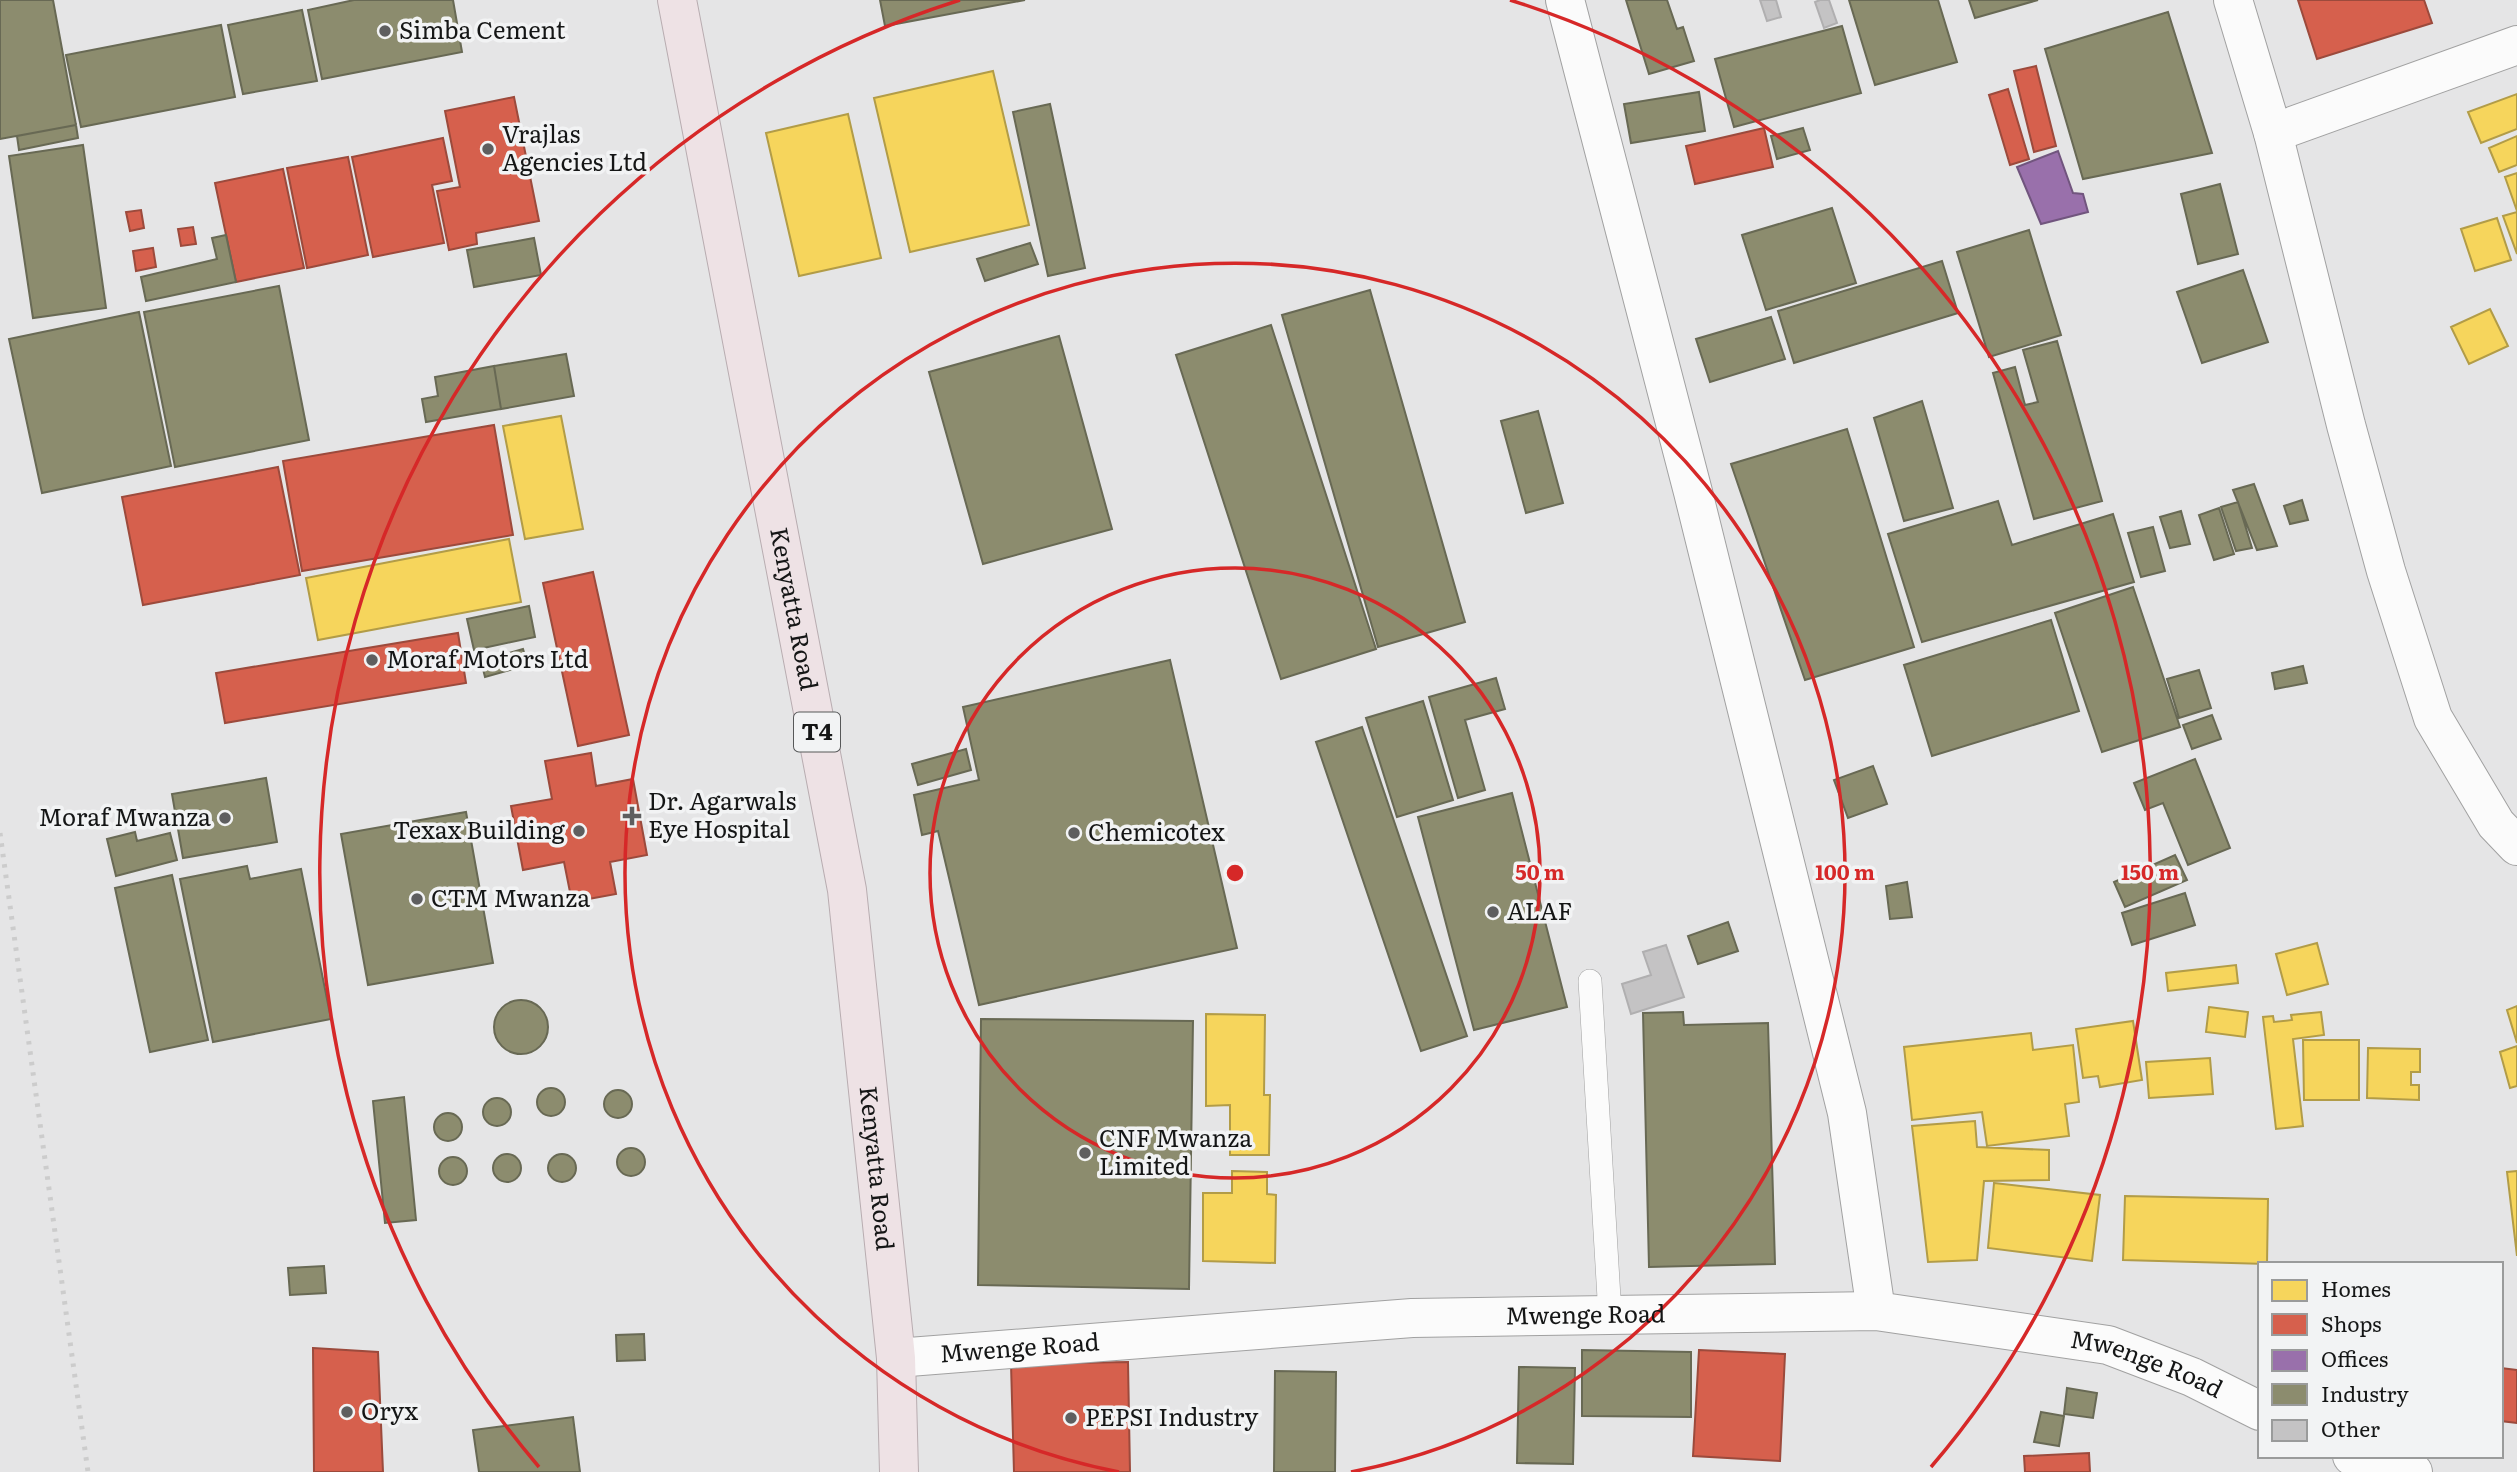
<svg xmlns="http://www.w3.org/2000/svg" width="2517" height="1472" viewBox="0 0 2517 1472" font-family="Literata,serif">
<rect width="100%" height="100%" fill="#e5e5e6"/>
<path fill="#f6d55c" stroke="#b29c47" stroke-width="2" d="M 993,71 L 1029,225 L 910,252 L 874,98 Z
M 2517,94 L 2517,129 L 2481,143 L 2468,112 Z
M 848,114 L 881,258 L 799,276 L 766,133 Z
M 2517,136 L 2517,165 L 2499,172 L 2489,148 Z
M 2517,173 L 2517,211 L 2505,177 Z
M 2517,212 L 2517,254 L 2503,216 Z
M 2497,218 L 2511,260 L 2475,271 L 2461,229 Z
M 2490,309 L 2508,346 L 2469,364 L 2451,327 Z
M 561,416 L 583,529 L 525,539 L 503,426 Z
M 509,539 L 521,602 L 318,640 L 306,578 Z
M 2317,943 L 2328,984 L 2287,995 L 2276,954 Z
M 2236,965 L 2238,983 L 2168,991 L 2166,973 Z
M 2517,1006 L 2517,1043 L 2507,1010 Z
M 2209,1007 L 2248,1012 L 2245,1037 L 2206,1032 Z
M 2321,1012 L 2324,1035 L 2293,1039 L 2303,1126 L 2276,1129 L 2263,1017 L 2273,1016 L 2274,1022 L 2292,1020 L 2291,1015 Z
M 1206,1014 L 1265,1015 L 1264,1095 L 1270,1095 L 1269,1155 L 1230,1155 L 1230,1105 L 1206,1106 Z
M 2133,1021 L 2142,1080 L 2100,1087 L 2098,1076 L 2083,1078 L 2076,1029 Z
M 2031,1033 L 2033,1050 L 2073,1045 L 2079,1102 L 2065,1104 L 2069,1136 L 1987,1146 L 1982,1112 L 1912,1120 L 1904,1047 Z
M 2303,1040 L 2359,1040 L 2359,1100 L 2304,1100 Z
M 2517,1046 L 2517,1086 L 2510,1088 L 2500,1052 Z
M 2368,1048 L 2420,1049 L 2420,1072 L 2411,1072 L 2411,1085 L 2419,1085 L 2419,1100 L 2367,1098 Z
M 2210,1058 L 2213,1094 L 2149,1098 L 2146,1062 Z
M 1975,1121 L 1977,1147 L 2049,1150 L 2049,1180 L 1984,1181 L 1977,1260 L 1928,1262 L 1912,1126 Z
M 1232,1171 L 1267,1172 L 1267,1194 L 1276,1195 L 1275,1263 L 1203,1261 L 1203,1193 L 1232,1193 Z
M 2517,1171 L 2517,1256 L 2507,1172 Z
M 1994,1183 L 2100,1195 L 2092,1261 L 1988,1248 Z
M 2125,1196 L 2268,1199 L 2267,1264 L 2123,1260 Z"/>
<path fill="#d6604d" stroke="#9c4a3c" stroke-width="2" d="M 2298,0 L 2424,0 L 2432,23 L 2317,59 Z
M 2036,66 L 2056,146 L 2034,152 L 2014,71 Z
M 2008,89 L 2029,159 L 2010,165 L 1989,95 Z
M 514,97 L 539,221 L 476,233 L 477,244 L 449,250 L 437,191 L 460,187 L 445,111 Z
M 1764,128 L 1773,167 L 1695,184 L 1686,146 Z
M 443,138 L 452,181 L 432,185 L 444,243 L 373,257 L 352,157 Z
M 348,157 L 368,255 L 307,268 L 287,168 Z
M 283,169 L 304,268 L 236,282 L 215,183 Z
M 141,210 L 144,228 L 130,231 L 126,212 Z
M 193,227 L 196,244 L 181,246 L 178,229 Z
M 153,248 L 156,267 L 136,271 L 133,251 Z
M 494,425 L 513,535 L 302,571 L 283,461 Z
M 278,467 L 300,575 L 143,605 L 122,497 Z
M 593,572 L 629,735 L 578,746 L 543,583 Z
M 458,633 L 466,683 L 225,723 L 216,673 Z
M 591,753 L 596,786 L 633,779 L 647,855 L 610,862 L 616,894 L 572,902 L 564,862 L 523,870 L 511,806 L 552,799 L 545,761 Z
M 313,1348 L 378,1352 L 383,1472 L 314,1472 Z
M 1699,1350 L 1785,1354 L 1780,1461 L 1693,1456 Z
M 1128,1362 L 1130,1472 L 1014,1472 L 1011,1364 Z
M 2501,1368 L 2517,1370 L 2517,1423 L 2501,1421 Z
M 2089,1453 L 2090,1472 L 2025,1472 L 2024,1456 Z"/>
<path fill="#9970ab" stroke="#71557e" stroke-width="2" d="M 2058,151 L 2073,193 L 2083,194 L 2088,212 L 2041,224 L 2017,167 Z"/>
<path fill="#8c8c6e" stroke="#686954" stroke-width="2" d="M 0,0 L 53,0 L 76,125 L 0,139 Z
M 354,0 L 453,0 L 462,52 L 322,79 L 308,10 Z
M 880,0 L 1025,0 L 885,26 Z
M 1626,0 L 1667,0 L 1677,29 L 1683,27 L 1694,61 L 1649,74 Z
M 1849,0 L 1938,0 L 1957,62 L 1875,85 Z
M 1969,0 L 2038,0 L 1975,18 Z
M 302,10 L 317,81 L 243,94 L 228,25 Z
M 2168,12 L 2212,153 L 2083,179 L 2045,49 Z
M 221,25 L 235,97 L 81,127 L 66,55 Z
M 1842,26 L 1861,93 L 1734,127 L 1715,59 Z
M 1699,92 L 1705,131 L 1631,143 L 1624,104 Z
M 1050,104 L 1085,268 L 1048,276 L 1013,112 Z
M 76,125 L 78,138 L 19,150 L 17,136 Z
M 1803,128 L 1810,150 L 1777,159 L 1771,136 Z
M 83,145 L 106,308 L 33,318 L 9,156 Z
M 2220,184 L 2238,254 L 2198,264 L 2181,194 Z
M 1832,208 L 1856,283 L 1766,310 L 1742,235 Z
M 2029,230 L 2061,335 L 1989,357 L 1957,252 Z
M 226,235 L 236,282 L 146,301 L 141,277 L 217,259 L 212,238 Z
M 534,238 L 541,275 L 474,287 L 467,250 Z
M 1030,243 L 1038,264 L 985,281 L 977,259 Z
M 1942,261 L 1958,313 L 1794,363 L 1778,311 Z
M 2243,270 L 2268,342 L 2202,363 L 2177,292 Z
M 279,286 L 309,440 L 175,467 L 144,312 Z
M 1370,290 L 1465,622 L 1378,647 L 1282,315 Z
M 139,312 L 171,466 L 42,493 L 9,339 Z
M 1771,317 L 1785,359 L 1710,382 L 1696,339 Z
M 1271,325 L 1376,649 L 1281,679 L 1176,355 Z
M 1059,336 L 1112,529 L 983,564 L 929,372 Z
M 2057,341 L 2102,501 L 2034,519 L 1993,373 L 2015,367 L 2025,405 L 2038,402 L 2023,350 Z
M 566,354 L 574,396 L 501,409 L 494,366 Z
M 494,366 L 501,409 L 426,422 L 422,399 L 438,396 L 435,377 Z
M 1922,401 L 1953,508 L 1904,521 L 1874,418 Z
M 1538,411 L 1563,503 L 1526,513 L 1501,421 Z
M 1847,429 L 1914,647 L 1805,680 L 1731,464 Z
M 2254,484 L 2277,546 L 2257,550 L 2233,490 Z
M 2302,500 L 2308,520 L 2290,524 L 2284,506 Z
M 1998,501 L 2012,545 L 2113,514 L 2134,582 L 1922,642 L 1888,534 Z
M 2238,502 L 2252,548 L 2236,551 L 2221,507 Z
M 2219,508 L 2234,554 L 2214,560 L 2199,515 Z
M 2181,511 L 2190,544 L 2170,548 L 2160,517 Z
M 2153,527 L 2165,571 L 2141,577 L 2128,533 Z
M 2133,587 L 2180,727 L 2102,752 L 2055,613 Z
M 529,606 L 535,637 L 474,650 L 467,619 Z
M 2051,620 L 2079,711 L 1932,756 L 1904,665 Z
M 523,649 L 528,665 L 485,677 L 481,661 Z
M 1170,660 L 1237,948 L 979,1005 L 938,831 L 922,835 L 914,795 L 979,780 L 963,707 Z
M 2303,666 L 2307,683 L 2275,689 L 2272,673 Z
M 2199,670 L 2211,708 L 2179,718 L 2167,679 Z
M 1496,678 L 1505,709 L 1465,720 L 1485,790 L 1458,798 L 1429,697 Z
M 1423,701 L 1453,800 L 1397,817 L 1366,718 Z
M 2212,715 L 2221,739 L 2192,749 L 2183,725 Z
M 1362,727 L 1467,1036 L 1421,1051 L 1316,742 Z
M 966,749 L 971,770 L 918,785 L 912,764 Z
M 2195,759 L 2230,848 L 2188,865 L 2163,803 L 2145,810 L 2134,783 Z
M 1873,766 L 1887,804 L 1848,818 L 1834,780 Z
M 266,778 L 277,842 L 183,858 L 172,794 Z
M 1512,793 L 1567,1007 L 1474,1030 L 1418,817 Z
M 466,812 L 493,963 L 368,985 L 341,834 Z
M 135,832 L 137,841 L 170,833 L 177,860 L 116,876 L 107,839 Z
M 2175,855 L 2187,880 L 2125,907 L 2114,882 Z
M 247,866 L 250,879 L 301,869 L 331,1019 L 213,1042 L 180,879 Z
M 172,875 L 208,1040 L 150,1052 L 115,888 Z
M 1907,882 L 1912,917 L 1890,919 L 1886,886 Z
M 2185,893 L 2195,925 L 2132,945 L 2122,913 Z
M 1728,922 L 1738,951 L 1698,964 L 1688,936 Z
M494 1027a27 27 0 1 1 54 0a27 27 0 1 1-54 0Z
M 1683,1012 L 1684,1025 L 1768,1023 L 1775,1264 L 1649,1267 L 1643,1013 Z
M 981,1019 L 1193,1021 L 1189,1289 L 978,1285 Z
M537 1102a14 14 0 1 1 28 0a14 14 0 1 1-28 0Z
M604 1104a14 14 0 1 1 28 0a14 14 0 1 1-28 0Z
M 404,1097 L 416,1220 L 385,1223 L 373,1101 Z
M483 1112a14 14 0 1 1 28 0a14 14 0 1 1-28 0Z
M434 1127a14 14 0 1 1 28 0a14 14 0 1 1-28 0Z
M617 1162a14 14 0 1 1 28 0a14 14 0 1 1-28 0Z
M493 1168a14 14 0 1 1 28 0a14 14 0 1 1-28 0Z
M548 1168a14 14 0 1 1 28 0a14 14 0 1 1-28 0Z
M439 1171a14 14 0 1 1 28 0a14 14 0 1 1-28 0Z
M 324,1266 L 326,1293 L 290,1295 L 288,1268 Z
M 644,1334 L 645,1360 L 617,1361 L 616,1335 Z
M 1582,1350 L 1691,1352 L 1691,1417 L 1582,1416 Z
M 1519,1367 L 1575,1368 L 1573,1464 L 1517,1463 Z
M 1275,1371 L 1336,1372 L 1335,1472 L 1274,1472 Z
M 2067,1388 L 2097,1393 L 2093,1418 L 2064,1414 Z
M 2041,1412 L 2064,1416 L 2059,1446 L 2034,1442 Z
M 573,1417 L 580,1472 L 479,1472 L 473,1430 Z"/>
<path fill="#c4c3c4" stroke="#b0afb0" stroke-width="2" d="M 1760,0 L 1776,0 L 1781,17 L 1767,21 Z
M 1820,0 L 1829,0 L 1837,23 L 1824,28 L 1815,2 Z
M 1666,945 L 1684,997 L 1631,1014 L 1622,984 L 1651,975 L 1643,952 Z"/>
<g fill="none" stroke-linecap="round" stroke-linejoin="round">
<g stroke="#a1a1a1" stroke-width="24">
<path id="lane" d="M 1590,981 L 1610,1315"/>
</g>
<g stroke="#a1a1a1" stroke-width="40">
<g id="street">
<path d="M 1565,0 L 1693,492 L 1847,1113 L 1876,1311"/>
<path d="M 2233,0 L 2273,133 L 2346,425 L 2386,571 L 2433,718 L 2496,824 L 2517,846"/>
<path d="M 2273,133 L 2517,45"/>
<path id="s1" d="M 896,1358 L 1412,1318 L 1876,1311 L 2108,1345 L 2192,1377 L 2260,1411"/>
<path d="M 2352,1456 L 2366,1463 L 2413,1472"/>
</g>
</g>
<g stroke="#b8acb0" stroke-width="40">
<g id="highway">
<path id="s2" d="M 677,0 L 847,890 L 896,1358 L 899,1472"/>
</g>
</g>
<use href="#lane" stroke="#fbfbfb" stroke-width="23"/>
<use href="#street" stroke="#fbfbfb" stroke-width="38"/>
<use href="#highway" stroke="#eee2e5" stroke-width="38"/>
<path stroke="#ccc" stroke-width="5" stroke-dasharray="3.5 7" stroke-linecap="butt" d="M 0,833 L 88,1472"/>
</g>
<g fill="none" stroke="#d62828" stroke-width="3.5">
<circle cx="1235" cy="873" r="305"/>
<path d="M1119 1472A610 610 0 1 1 1351 1472"/>
<path d="M539 1467A915 915 0 0 1 960 0M1510 0A915 915 0 0 1 1931 1467"/>
</g>
<g fill="#5e5e5f" stroke="#f2f3f4" stroke-width="2.5">
<circle cx="385" cy="31" r="7"/>
<circle cx="488" cy="149" r="7"/>
<circle cx="372" cy="660" r="7"/>
<path d="M628.5 805.5h7v7h7v7h-7v7h-7v-7h-7v-7h7z"/>
<circle cx="225" cy="818" r="7"/>
<circle cx="579" cy="831" r="7"/>
<circle cx="1074" cy="833" r="7"/>
<circle cx="417" cy="899" r="7"/>
<circle cx="1493" cy="912" r="7"/>
<circle cx="1085" cy="1153" r="7"/>
<circle cx="347" cy="1412" r="7"/>
<circle cx="1071" cy="1418" r="7"/>
</g>
<g text-anchor="middle" stroke-width="7" stroke-linejoin="round" paint-order="stroke">
<rect fill="#f2f3f4" stroke="#575859" stroke-width="2" x="794" y="712.5" width="46" height="39" rx="5"/>
<g font-size="23" font-weight="bold" fill="#151616">
<text x="817" y="740">T4</text>
</g>
<g font-size="24" fill="#151616" stroke="#f2f3f4" text-anchor="start">
<text x="399" y="39">Simba Cement</text>
<text x="502" y="143">Vrajlas<tspan x="502" dy="28">Agencies Ltd</tspan></text>
<text x="386" y="668">Moraf Motors Ltd</text>
<text x="648" y="810">Dr. Agarwals<tspan x="648" dy="28">Eye Hospital</tspan></text>
<text x="211" y="826" text-anchor="end">Moraf Mwanza</text>
<text x="565" y="839" text-anchor="end">Texax Building</text>
<text x="1088" y="841">Chemicotex</text>
<text x="431" y="907">CTM Mwanza</text>
<text x="1507" y="920">ALAF</text>
<text x="1099" y="1147">CNF Mwanza<tspan x="1099" dy="28">Limited</tspan></text>
<text x="361" y="1420">Oryx</text>
<text x="1085" y="1426">PEPSI Industry</text>
</g>
<g font-size="24" fill="#151616" stroke="#f2f3f4">
<text dy="8" stroke="none"><textPath href="#s2" startOffset="620">Kenyatta Road</textPath></text>
<text dy="8" stroke="none"><textPath href="#s2" startOffset="1186">Kenyatta Road</textPath></text>
<text dy="8" stroke="none"><textPath href="#s1" startOffset="691">Mwenge Road</textPath></text>
<text dy="8" stroke="none"><textPath href="#s1" startOffset="124">Mwenge Road</textPath></text>
<text dy="8" stroke="none"><textPath href="#s1" startOffset="1258">Mwenge Road</textPath></text>
</g>
</g>
<circle cx="1235" cy="873" r="10" fill="#d62828" stroke="#f2f3f4" stroke-width="3.5"/>
<g font-size="21" text-anchor="middle" font-weight="bold" fill="#d62828" stroke="#f2f3f4" stroke-width="7" stroke-linejoin="round" paint-order="stroke">
<text x="1540" y="880">50 m</text>
<text x="1845" y="880">100 m</text>
<text x="2150" y="880">150 m</text>
</g>
<rect x="2258" y="1262" width="245" height="196" fill="#f2f3f4" stroke="#9a9b9b" stroke-width="2"/>
<rect x="2272" y="1280" width="35" height="21" fill="#f6d55c" stroke="#9a9b9b" stroke-width="2"/>
<text x="2321" y="1297" font-size="21" fill="#151616">Homes</text>
<rect x="2272" y="1314" width="35" height="21" fill="#d6604d" stroke="#9a9b9b" stroke-width="2"/>
<text x="2321" y="1332" font-size="21" fill="#151616">Shops</text>
<rect x="2272" y="1350" width="35" height="21" fill="#9970ab" stroke="#9a9b9b" stroke-width="2"/>
<text x="2321" y="1367" font-size="21" fill="#151616">Offices</text>
<rect x="2272" y="1384" width="35" height="21" fill="#8c8c6e" stroke="#9a9b9b" stroke-width="2"/>
<text x="2321" y="1402" font-size="21" fill="#151616">Industry</text>
<rect x="2272" y="1420" width="35" height="21" fill="#c4c3c4" stroke="#9a9b9b" stroke-width="2"/>
<text x="2321" y="1437" font-size="21" fill="#151616">Other</text>
</svg>
